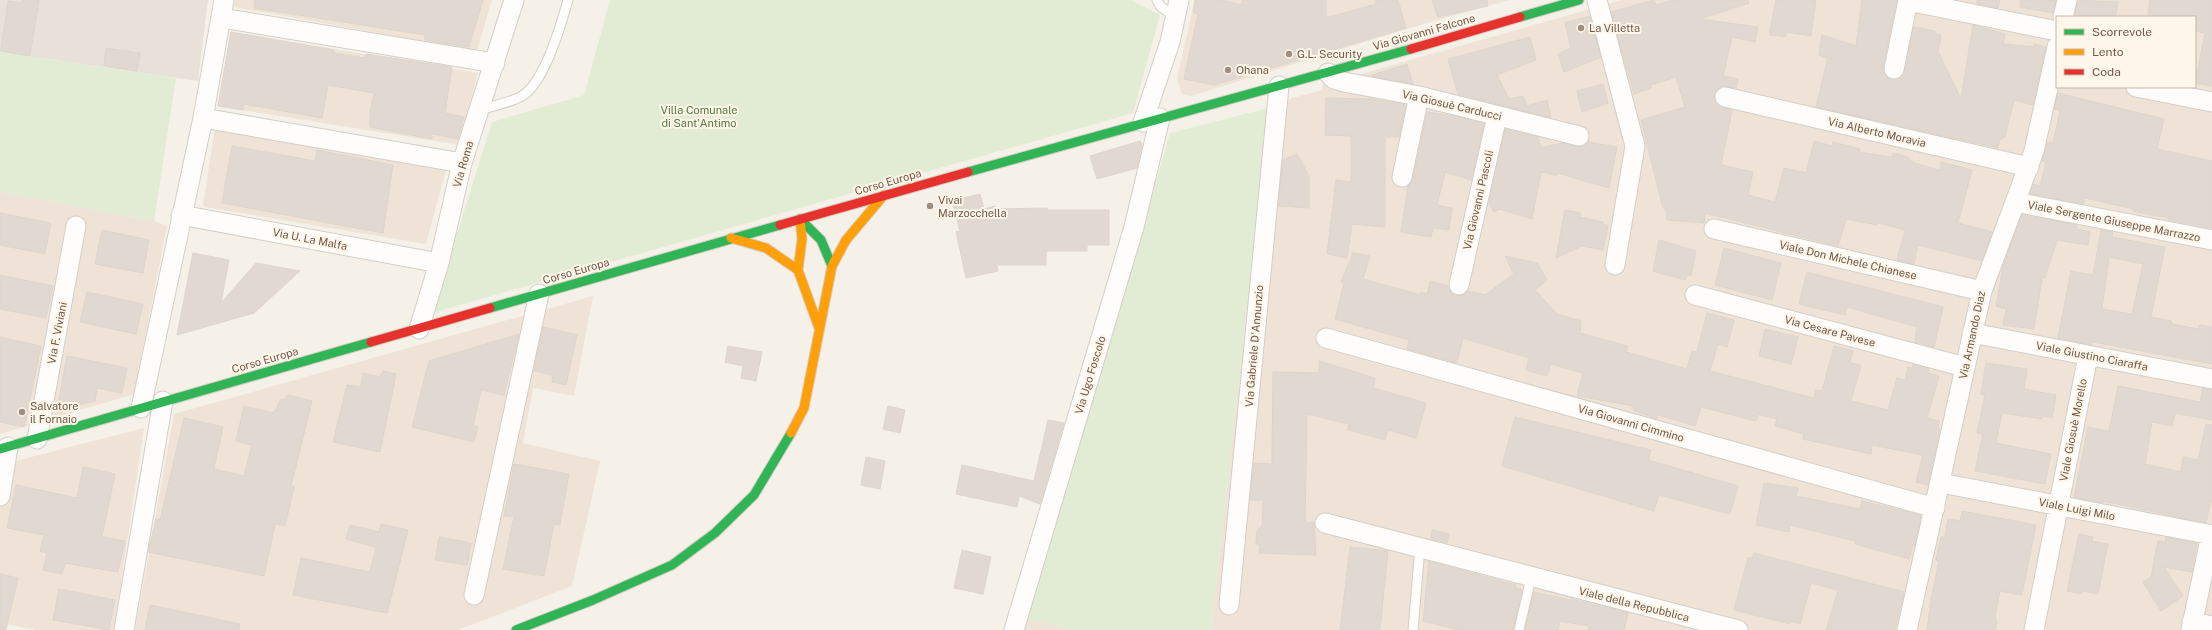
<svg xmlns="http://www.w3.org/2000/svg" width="2212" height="630" viewBox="0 0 2212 630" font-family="'Public Sans',sans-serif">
<rect width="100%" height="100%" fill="#f5f1e9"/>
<path fill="#eee3d6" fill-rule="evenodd" d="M 235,0 L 492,0 L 477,51 L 234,7 Z
M 1195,0 L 1509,0 L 1423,24 L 1191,96 L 1182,94 L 1177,78 Z
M 1622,0 L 2212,0 L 2212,630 L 1211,630 L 1269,108 L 1285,100 L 1322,90 L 1323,81 L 1361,74 ZM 2057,17 L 2195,17 L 2195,87 L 2057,87 Z
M 231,32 L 478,73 L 459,145 L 218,106 Z
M 215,128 L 446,170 L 426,244 L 205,207 L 203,205 Z
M 0,192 L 154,221 L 167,226 L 134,394 L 0,434 Z
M 593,296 L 574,396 L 533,388 L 523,443 L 600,461 L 572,586 L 458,630 L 135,630 L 174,414 Z
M 144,428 L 114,630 L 37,630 L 0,623 L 0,465 Z
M 1027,619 L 1074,630 L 1024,630 Z"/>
<path fill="#e7e1da" d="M 0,0 L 208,0 L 198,81 L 0,52 Z"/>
<path fill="#e2ecd4" d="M 610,0 L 1131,0 L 1160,15 L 1133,113 L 432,313 L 492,122 L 584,95 Z
M 0,52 L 176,78 L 154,221 L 0,192 Z
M 1269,108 L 1211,630 L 1074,630 L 1027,619 L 1170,133 Z"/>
<path fill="#e1d9d1" stroke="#ded4cb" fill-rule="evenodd" d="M 23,0 L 39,0 L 30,56 L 1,51 L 8,1 L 23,3 Z
M 255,0 L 483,0 L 469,47 L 425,40 L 425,35 L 254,8 Z
M 1195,0 L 1220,0 L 1242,5 L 1243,0 L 1326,0 L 1326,18 L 1376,4 L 1376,0 L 1398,0 L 1406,28 L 1214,85 L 1184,79 L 1198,14 L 1193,12 Z
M 1432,0 L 1487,0 L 1488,6 L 1438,17 Z
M 1654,0 L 1656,5 L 1674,0 L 1748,0 L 1749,3 L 1700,19 L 1758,27 L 1755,42 L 1732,37 L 1723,76 L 1738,79 L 1736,88 L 1722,86 L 1717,89 L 1714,95 L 1718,105 L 1732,110 L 1721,165 L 1753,172 L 1748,195 L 1775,202 L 1784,168 L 1806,173 L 1814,141 L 1832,146 L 1833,142 L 1860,149 L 1859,152 L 1891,157 L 1894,153 L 1908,157 L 1914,163 L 1940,170 L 1941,162 L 1972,170 L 1958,223 L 1992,232 L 1982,261 L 1918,245 L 1914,264 L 1897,260 L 1905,230 L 1878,223 L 1877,225 L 1846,219 L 1838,246 L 1705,213 L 1704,223 L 1667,220 L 1666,209 L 1663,208 L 1641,120 L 1685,107 L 1676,77 L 1651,85 L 1651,88 L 1634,94 L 1611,12 Z
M 1776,0 L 1816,0 L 1811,36 L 1786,32 L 1786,37 L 1769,35 Z
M 1862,0 L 1897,0 L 1883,67 L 1886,77 L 1892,80 L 1902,76 L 1914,27 L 1935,31 L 1934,34 L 1941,35 L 1938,51 L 1961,99 L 1973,25 L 2005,34 L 2003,44 L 2034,47 L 2034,44 L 2046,47 L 2033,105 L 2014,100 L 2005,137 L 2000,139 L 1998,148 L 1816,107 L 1828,58 L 1819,55 L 1822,35 L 1856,46 Z
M 1977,0 L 2000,0 L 1998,8 L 1977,4 Z
M 2021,0 L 2056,0 L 2053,13 L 2020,7 Z
M 2078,0 L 2118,2 L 2116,15 L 2074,17 Z
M 2150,0 L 2212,0 L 2212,86 L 2195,83 L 2205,33 L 2195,31 L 2195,17 L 2148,17 Z
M 1590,16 L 1601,57 L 1564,72 L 1558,54 L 1571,48 L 1565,23 Z
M 231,32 L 334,50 L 333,53 L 365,58 L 366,54 L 452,67 L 445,113 L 464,117 L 458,139 L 432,134 L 432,139 L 370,127 L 370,113 L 374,93 L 328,85 L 322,118 L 244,104 L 243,110 L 218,106 Z
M 1530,37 L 1536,60 L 1497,75 L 1509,99 L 1523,96 L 1527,106 L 1547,100 L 1551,118 L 1458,94 L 1448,59 Z
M 106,48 L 140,53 L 137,71 L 104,66 Z
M 1407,64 L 1413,84 L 1372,76 L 1372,75 Z
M 1603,84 L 1608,103 L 1582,112 L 1577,91 Z
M 2058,93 L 2164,119 L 2157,149 L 2212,161 L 2212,228 L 2168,220 L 2169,218 L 2133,211 L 2134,209 L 2085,198 L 2083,204 L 2030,194 L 2033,184 L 2040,186 L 2046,162 L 2042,161 L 2047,142 L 2053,143 L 2060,111 L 2054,109 Z
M 1326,98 L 1373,99 L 1406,105 L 1399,137 L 1385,137 L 1385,227 L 1352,224 L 1347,258 L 1327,254 L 1336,180 L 1351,182 L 1351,136 L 1325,135 Z
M 1427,112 L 1455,116 L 1484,124 L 1471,180 L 1445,172 L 1437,205 L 1452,208 L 1449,230 L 1433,228 L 1431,237 L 1401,232 L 1408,186 L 1413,179 Z
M 1505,129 L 1538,137 L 1541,148 L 1561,143 L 1582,147 L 1588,142 L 1617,147 L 1609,188 L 1557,173 L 1557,175 L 1541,172 L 1532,219 L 1500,209 L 1494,212 L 1489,203 Z
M 1140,141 L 1142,144 L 1137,168 L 1097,179 L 1090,156 Z
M 232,146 L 315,161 L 317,150 L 393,165 L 383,233 L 222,203 Z
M 1297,154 L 1309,176 L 1309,208 L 1278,206 L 1283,160 Z
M 980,194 L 984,209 L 995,206 L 995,209 L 1047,208 L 1047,210 L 1109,210 L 1109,245 L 1087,245 L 1087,251 L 1046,251 L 1046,265 L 997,265 L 998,271 L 966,278 L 956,232 L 960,231 L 952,201 Z
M 1565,210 L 1581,213 L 1580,217 L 1603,222 L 1603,224 L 1608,226 L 1603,250 L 1582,246 L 1556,258 Z
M 0,213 L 51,223 L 45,254 L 0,245 Z
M 2022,215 L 2077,225 L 2076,229 L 2090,232 L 2088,245 L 2057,240 L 2045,278 L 2042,278 L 2034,329 L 2003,325 L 2006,309 L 1996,306 L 2003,266 Z
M 102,230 L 149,240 L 143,273 L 95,264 Z
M 2101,230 L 2113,232 L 2112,237 L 2165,247 L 2151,317 L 2171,321 L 2172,324 L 2198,329 L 2199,325 L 2212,327 L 2212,364 L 2093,342 L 2092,345 L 2058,338 L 2071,271 L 2093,275 ZM 2109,257 L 2143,264 L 2132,314 L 2102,309 Z
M 1659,240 L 1696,251 L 1691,276 L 1687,275 L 1685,280 L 1653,271 Z
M 1724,248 L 1781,263 L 1772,300 L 1715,285 Z
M 193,253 L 229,260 L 221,303 L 256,263 L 300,271 L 254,313 L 177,335 Z
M 1353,253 L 1370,256 L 1363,279 L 1421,295 L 1421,292 L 1427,294 L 1430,281 L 1448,286 L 1451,293 L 1456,296 L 1463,295 L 1468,291 L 1485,295 L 1514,274 L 1505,256 L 1537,263 L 1547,280 L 1535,290 L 1557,314 L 1581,321 L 1580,333 L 1628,346 L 1626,352 L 1687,369 L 1692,351 L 1697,352 L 1707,313 L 1734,320 L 1727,347 L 1718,344 L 1710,371 L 1814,398 L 1816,390 L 1822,391 L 1834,346 L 1853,351 L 1850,363 L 1861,365 L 1851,401 L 1888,410 L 1897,378 L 1905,380 L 1908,367 L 1912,368 L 1913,364 L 1929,369 L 1928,373 L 1939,376 L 1927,418 L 1939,421 L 1938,428 L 1940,429 L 1928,485 L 1916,482 L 1923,455 L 1872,445 L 1871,454 L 1803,439 L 1804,434 L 1775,426 L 1777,419 L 1758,414 L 1756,421 L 1701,407 L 1695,426 L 1658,415 L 1657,419 L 1633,410 L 1634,406 L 1577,396 L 1583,373 L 1551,364 L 1547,376 L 1526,370 L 1529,358 L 1463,338 L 1457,363 L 1407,349 L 1409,340 L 1335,319 L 1344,283 L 1341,282 Z
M 1807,272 L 1943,307 L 1934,347 L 1915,342 L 1917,327 L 1847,307 L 1845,315 L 1799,304 Z
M 0,275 L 53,286 L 46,318 L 0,309 Z
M 87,292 L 143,304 L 136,334 L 80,322 Z
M 543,327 L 577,335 L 566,385 L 552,382 L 553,375 L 534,371 Z
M 1765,329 L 1798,337 L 1791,364 L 1759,356 Z
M 519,334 L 504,395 L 481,390 L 473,426 L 478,427 L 474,442 L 412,427 L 429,361 Z
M 0,337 L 41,346 L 24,427 L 0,422 Z
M 728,346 L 762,352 L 756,381 L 741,378 L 743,366 L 725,362 Z
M 67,356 L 127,368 L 122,393 L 97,388 L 95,401 L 57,410 Z
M 1319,361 L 1375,378 L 1373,388 L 1426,403 L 1416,438 L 1388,430 L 1385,440 L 1348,430 L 1349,424 L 1307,414 L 1305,523 L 1314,522 L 1316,555 L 1259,553 L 1260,544 L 1256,544 L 1257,530 L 1262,526 L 1263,500 L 1250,500 L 1254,463 L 1272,464 L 1273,372 L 1319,373 Z
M 1986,363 L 2027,369 L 2024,389 L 2056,395 L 2052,418 L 2043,416 L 2042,419 L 2002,413 L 1996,443 L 2051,454 L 2045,484 L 1975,471 L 1983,434 L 1977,433 L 1985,395 L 1981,394 Z
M 383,371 L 396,374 L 380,452 L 333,442 L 347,385 L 361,387 L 363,373 L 380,377 Z
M 2118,386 L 2200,402 L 2203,388 L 2212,390 L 2212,420 L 2175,413 L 2172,426 L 2152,422 L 2145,464 L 2181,472 L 2183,457 L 2198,460 L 2206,424 L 2212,425 L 2212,498 L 2206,523 L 2103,501 L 2102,503 L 2074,497 L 2088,427 L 2109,431 Z
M 288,395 L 312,401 L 291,486 L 294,487 L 285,526 L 275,524 L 264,576 L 148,552 L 156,519 L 160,520 L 184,418 L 223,427 L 214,469 L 244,476 L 252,445 L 236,441 L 244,406 L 274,413 L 281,399 L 284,400 Z
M 888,406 L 905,410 L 900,433 L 883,429 Z
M 1515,417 L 1651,450 L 1648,460 L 1738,486 L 1730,514 L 1659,495 L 1654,511 L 1502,466 Z
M 1048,420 L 1064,423 L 1040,504 L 1019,496 L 1017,507 L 956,494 L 962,465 L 1034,481 Z
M 866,457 L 885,461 L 880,489 L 861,485 Z
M 514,464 L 569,474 L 560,525 L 554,524 L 544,576 L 503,569 L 514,517 L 504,516 Z
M 83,467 L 115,474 L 102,537 L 125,541 L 118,572 L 65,563 L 62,574 L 43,570 L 47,553 L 40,551 L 44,535 L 7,528 L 16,485 L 77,498 Z
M 1764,483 L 1798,488 L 1796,496 L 1860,509 L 1862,501 L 1921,515 L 1915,545 L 1913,545 L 1909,559 L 1855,544 L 1855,541 L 1790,525 L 1789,532 L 1756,525 Z
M 1962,511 L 2036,525 L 2022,595 L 2000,591 L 1995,617 L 1997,621 L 1996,630 L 1927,630 L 1931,599 L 1939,561 L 1936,560 L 1941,537 L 1945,537 L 1948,519 L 1960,521 Z
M 381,524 L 408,530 L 387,613 L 293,595 L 301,558 L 370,572 L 376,547 L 346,539 L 350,525 L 379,532 Z
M 1432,530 L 1449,534 L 1447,543 L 1431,539 Z
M 2079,534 L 2093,537 L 2092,541 L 2108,544 L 2098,594 L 2083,591 L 2082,594 L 2067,591 Z
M 439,537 L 471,543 L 467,565 L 435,560 Z
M 2166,537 L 2197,543 L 2192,572 L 2164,567 L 2183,596 L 2161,611 L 2143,582 L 2151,577 L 2158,541 L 2165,542 Z
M 1350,547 L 1388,551 L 1380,630 L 1340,630 Z
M 962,550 L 991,557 L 983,594 L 954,588 Z
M 1754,553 L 1904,592 L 1895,630 L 1826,630 L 1838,590 L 1811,583 L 1800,624 L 1790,621 L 1790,624 L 1734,610 L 1748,558 L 1752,558 Z
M 1429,561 L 1516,585 L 1515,588 L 1522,590 L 1513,630 L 1459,630 L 1423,621 Z
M 0,574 L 18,578 L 6,630 L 0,630 Z
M 59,589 L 115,600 L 109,630 L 53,620 Z
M 1534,592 L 1570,600 L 1571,599 L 1628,613 L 1624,630 L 1588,630 L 1589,626 L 1560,621 L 1558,630 L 1525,630 Z
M 150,605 L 240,624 L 239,630 L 145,630 Z"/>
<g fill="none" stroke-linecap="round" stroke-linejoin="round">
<g stroke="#d4cec7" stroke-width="11">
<path id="lane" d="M 1157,0 L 1160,6 L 1175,17
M 479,110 C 493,106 508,103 520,97 C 544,86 561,24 568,0
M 1413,630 L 1420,547
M 1519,630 L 1531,578"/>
</g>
<g stroke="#d4cec7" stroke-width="21">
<path id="street" d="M 1597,0 L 1635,146 L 1615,265
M 1908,1 L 2057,31
M 2063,17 L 2067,0
M 222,18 L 495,63
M 1894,69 L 1908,0
M 1328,73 L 1334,79 L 1344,82 L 1419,96 L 1579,136
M 2136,87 L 2212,102
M 1725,97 L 2029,167
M 203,118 L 462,163
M 1143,122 L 1170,42 L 1179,0
M 1402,177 L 1419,96
M 2015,202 L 2212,240
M 181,215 L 439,263
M 1714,229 L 1982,291
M 1459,285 L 1497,116
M 1695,295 L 1965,367
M 419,329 L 439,263 L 462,163 L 514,0
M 1972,333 L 2212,379
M 1326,338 L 1935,508
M 141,408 L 203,118 L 224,0
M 37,439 L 76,226
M 1941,483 L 2212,535
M 0,496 L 8,447
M 1325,523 L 1738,630
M 474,595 L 539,294
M 1229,605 L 1279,86
M 2192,622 L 2212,626
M 124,630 L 163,401
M 1014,630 L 1134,227 L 1160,118
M 1907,630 L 1982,291 L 2034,151 L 2057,47
M 2034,630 L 2088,356
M 2191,630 L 2211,535"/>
</g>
<g stroke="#d4cdc6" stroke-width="11">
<path id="fast" d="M 1520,17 L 1579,0
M 968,172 L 1411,49
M 800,219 L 821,240 L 832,266
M 490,308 L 780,225
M 0,449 L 371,342
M 516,630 L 593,600 L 672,565 L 715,533 L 754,495 L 791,433"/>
</g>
<g stroke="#d4cdc6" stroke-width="11">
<path id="slow" d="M 731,238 L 766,248 L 798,270 L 819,328
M 798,270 L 802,239 L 800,219
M 791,433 L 804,408 L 832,266 L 846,240 L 884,195"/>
</g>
<g stroke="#d4cdc6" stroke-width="11">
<path id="jam" d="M 1411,49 L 1520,17
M 780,225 L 968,172
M 371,342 L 490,308"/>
</g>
<use href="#lane" stroke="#fefdfc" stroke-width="9"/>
<use href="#street" stroke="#fefdfc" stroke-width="19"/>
<use href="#fast" stroke="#30b455" stroke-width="9"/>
<use href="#slow" stroke="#ff9f0a" stroke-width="9"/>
<use href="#jam" stroke="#e5322d" stroke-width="9"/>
</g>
<g fill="#9f8e82" stroke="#fef6e9" stroke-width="1.5">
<circle cx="1581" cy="28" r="4"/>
<circle cx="1289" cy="54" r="4"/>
<circle cx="1228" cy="70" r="4"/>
<circle cx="930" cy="206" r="4"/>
<circle cx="22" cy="412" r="4"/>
</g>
<g text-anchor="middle" stroke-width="4" stroke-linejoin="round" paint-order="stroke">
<g font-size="11" fill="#71584b" stroke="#fef6e9" text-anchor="start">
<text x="1589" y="32">La Villetta</text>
<text x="1297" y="58">G.L. Security</text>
<text x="1236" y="74">Ohana</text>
<text x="938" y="204">Vivai<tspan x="938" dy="13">Marzocchella</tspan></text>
<text x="30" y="410">Salvatore<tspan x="30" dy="13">il Fornaio</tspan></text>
</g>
<g font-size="11" fill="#71584b" stroke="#fef6e9">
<text transform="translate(1424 32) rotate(-16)" y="4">Via Giovanni Falcone</text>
<text transform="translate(1452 105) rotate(13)" y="4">Via Giosuè Carducci</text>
<text transform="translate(1877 132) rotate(13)" y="4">Via Alberto Moravia</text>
<text transform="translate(463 164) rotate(-74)" y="4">Via Roma</text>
<text transform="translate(888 182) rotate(-16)" y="4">Corso Europa</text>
<text transform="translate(1478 200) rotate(-77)" y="4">Via Giovanni Pascoli</text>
<text transform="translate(2114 221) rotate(11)" y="4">Viale Sergente Giuseppe Marrazzo</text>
<text transform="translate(310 239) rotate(11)" y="4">Via U. La Malfa</text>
<text transform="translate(1848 260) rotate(13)" y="4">Viale Don Michele Chianese</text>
<text transform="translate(576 271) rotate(-16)" y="4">Corso Europa</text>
<text transform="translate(1830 331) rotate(15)" y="4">Via Cesare Pavese</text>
<text transform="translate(57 333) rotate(-79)" y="4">Via F. Viviani</text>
<text transform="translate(1972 335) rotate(-78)" y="4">Via Armando Diaz</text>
<text transform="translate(1254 346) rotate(-85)" y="4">Via Gabriele D'Annunzio</text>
<text transform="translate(2092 356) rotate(11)" y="4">Viale Giustino Ciaraffa</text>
<text transform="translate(265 360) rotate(-16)" y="4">Corso Europa</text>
<text transform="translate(1090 375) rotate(-73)" y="4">Via Ugo Foscolo</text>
<text transform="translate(1631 423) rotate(16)" y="4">Via Giovanni Cimmino</text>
<text transform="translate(2073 430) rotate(-79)" y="4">Viale Giosuè Morello</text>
<text transform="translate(2077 509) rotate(11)" y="4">Viale Luigi Milo</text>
<text transform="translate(1634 604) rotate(14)" y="4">Viale della Repubblica</text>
</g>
<g font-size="11" fill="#567b46" stroke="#fef6e9">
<text x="699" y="114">Villa Comunale<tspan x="699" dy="13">di Sant'Antimo</tspan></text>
</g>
</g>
<rect x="2056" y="16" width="140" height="72" fill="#fef6e9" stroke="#c6b7aa"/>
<rect x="2064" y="29" width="20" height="6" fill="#30b455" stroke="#c6b7aa"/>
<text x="2092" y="36" font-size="12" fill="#71584b">Scorrevole</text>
<rect x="2064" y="49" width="20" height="6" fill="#ff9f0a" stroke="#c6b7aa"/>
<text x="2092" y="56" font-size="12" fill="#71584b">Lento</text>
<rect x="2064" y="69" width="20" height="6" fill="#e5322d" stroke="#c6b7aa"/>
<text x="2092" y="76" font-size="12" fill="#71584b">Coda</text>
</svg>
